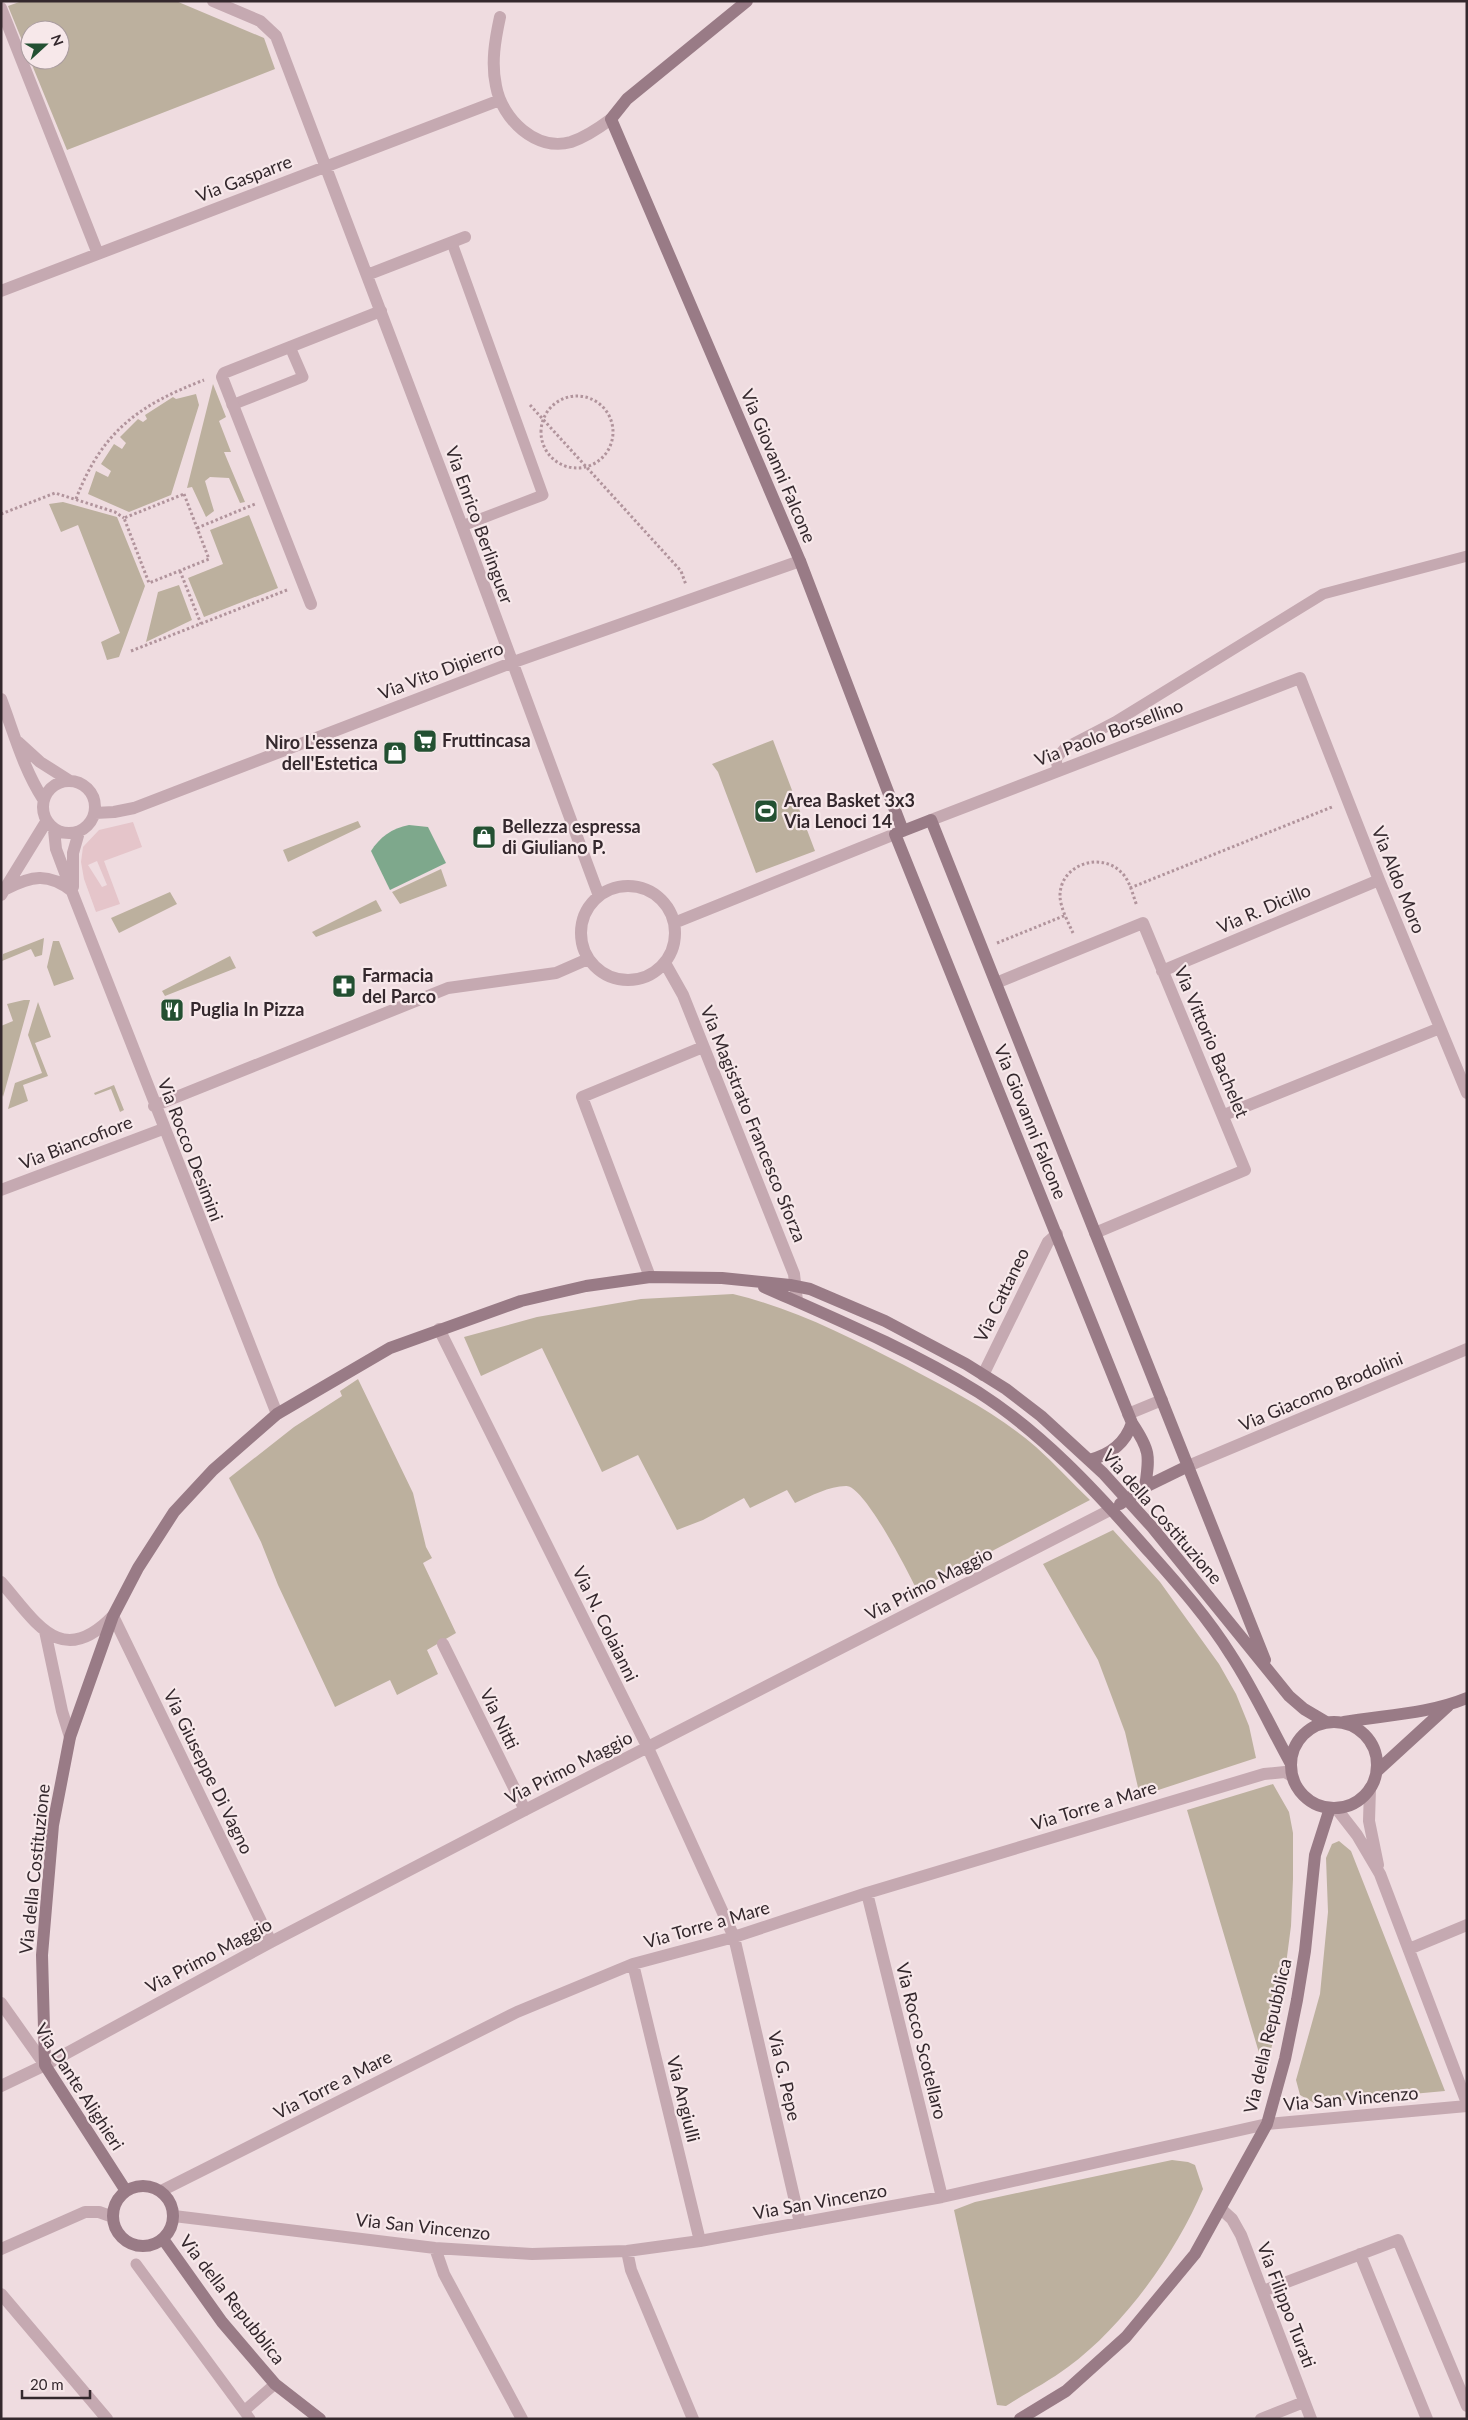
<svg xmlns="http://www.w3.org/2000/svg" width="1468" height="2420" viewBox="0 0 1468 2420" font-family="Lato,sans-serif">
<rect width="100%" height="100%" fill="#efdce0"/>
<path fill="#bcb09e" d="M 22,1 L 176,1 L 264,38 L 275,69 L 67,150 L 30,60 L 60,60 L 60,30 L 30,30 L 30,60 L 8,6 Z
M 213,384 L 226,417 L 219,421 L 231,452 L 224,452 L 245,502 L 240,503 L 229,478 L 210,477 L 205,481 L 214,511 L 206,517 L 192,487 L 187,488 Z
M 196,394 L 199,405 L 171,495 L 129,512 L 88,494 L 96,471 L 108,477 L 111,471 L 101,464 L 114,444 L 122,449 L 126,443 L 120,437 L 138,419 L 143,422 L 147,419 L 145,415 L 173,397 L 176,399 Z
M 63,502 L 117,517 L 145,586 L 119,657 L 107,660 L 101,642 L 120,633 L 78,525 L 61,532 L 49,504 Z
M 249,515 L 278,588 L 204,617 L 188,578 L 223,564 L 210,530 Z
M 179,585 L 192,620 L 146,642 L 158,592 Z
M 773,740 L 815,851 L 756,873 L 718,772 L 712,764 Z
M 358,821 L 361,827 L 288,862 L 283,850 Z
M 441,869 L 447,886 L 400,904 L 392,892 Z
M 170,892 L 177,904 L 119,933 L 111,918 Z
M 376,900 L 382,911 L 316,937 L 312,932 Z
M 44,938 L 42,955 L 35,957 L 31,949 L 2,961 L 3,954 Z
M 53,941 L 59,941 L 74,979 L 54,986 L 47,967 Z
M 230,956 L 236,968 L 165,996 L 162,991 Z
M 24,1000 L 30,1000 L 3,1097 L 1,1091 L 1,1026 L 13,1021 L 7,1004 Z
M 38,1002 L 51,1037 L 35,1043 L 48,1076 L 23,1085 L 28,1101 L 8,1109 L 15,1083 L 42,1073 L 28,1035 Z
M 114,1085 L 124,1110 L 120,1112 L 111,1089 L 95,1095 L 94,1093 Z
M 733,1294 C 795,1309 847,1336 904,1365 C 949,1389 997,1413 1036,1447 C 1055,1464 1072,1483 1090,1500 L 917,1590 C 908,1572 864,1485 846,1486 C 829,1486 811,1496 795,1503 L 787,1490 L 750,1508 L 744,1498 L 703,1520 L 677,1530 L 638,1455 L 602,1472 L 542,1348 L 481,1376 L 464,1337 L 537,1317 L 641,1299 Z
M 358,1379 L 413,1493 L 426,1547 L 432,1558 L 423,1563 L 456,1633 L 427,1650 L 438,1674 L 397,1695 L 390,1680 L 335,1707 L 278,1585 L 261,1542 L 229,1478 L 294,1427 L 342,1396 L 340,1391 Z
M 1113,1530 L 1160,1582 L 1219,1664 L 1236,1694 L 1249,1726 L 1256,1758 L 1140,1796 L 1125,1732 L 1098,1660 L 1043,1564 Z
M 1273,1784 L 1289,1812 L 1293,1833 L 1293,1879 L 1291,1926 L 1279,2018 L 1265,2073 L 1187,1810 Z
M 1339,1841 L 1351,1851 L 1445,2091 L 1314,2103 L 1300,2095 L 1296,2080 L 1320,1994 L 1328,1912 L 1326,1858 L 1332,1844 Z
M 1172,2160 L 1188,2162 L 1195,2165 L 1203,2189 C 1176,2253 1124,2326 1068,2367 C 1048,2382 1026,2393 1006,2406 L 997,2405 L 954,2210 L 975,2202 Z"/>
<path fill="#e5c5ca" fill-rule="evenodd" d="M 133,822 L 142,847 L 104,861 L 120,904 L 96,912 L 84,879 L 81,862 L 83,847 L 99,830 ZM 97,861 L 107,885 L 102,887 L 88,865 Z"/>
<path fill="#7ea88c" d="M 409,825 L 428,827 L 446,863 L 390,890 L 371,851 C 379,838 392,828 409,825 Z"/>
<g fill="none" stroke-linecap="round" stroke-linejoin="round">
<path stroke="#b1949c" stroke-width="3" stroke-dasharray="2.5 2.5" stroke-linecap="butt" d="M541 432a36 36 0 1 1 72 0a36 36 0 1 1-72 0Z
M 530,405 L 681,571 L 686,585
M 184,494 L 209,559 L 149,583 L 124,518 Z
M 76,499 C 102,431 139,405 204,380
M 1,514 L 55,493 L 115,512 L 124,518
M 197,528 L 255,504
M 180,571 L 201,624
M 131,651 L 287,590
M 1130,888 L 1332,807
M 1073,933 C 1068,922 1061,909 1060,897 C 1059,865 1100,851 1121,872 C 1130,880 1133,896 1137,906
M 997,943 L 1066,915"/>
<path stroke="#c5a9b1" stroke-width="11" d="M 452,243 L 543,495 L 462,526
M 232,405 L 303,377 L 290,347
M 1058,771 L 1056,759 L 1065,748 L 1115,722 L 1323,594 L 1467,556
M 136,2264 L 250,2419
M 244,2411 L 275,2384"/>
<path stroke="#c5a9b1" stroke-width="12" d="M 213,1 L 260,21 L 276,36 L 462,526 L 599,896
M 1,8 L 98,254
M 500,17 C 495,40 491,63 496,86 C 502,119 536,152 571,142 C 586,137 599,128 611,119
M 367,275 L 465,237
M 1,291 L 500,100
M 311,604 L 222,377 L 224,373 L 381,311
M 1,699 C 14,733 23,768 43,799
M 18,742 L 40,762 L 70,781
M43 807a26 26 0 1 1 52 0a26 26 0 1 1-52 0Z
M 95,813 L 114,812 L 134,808 L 511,663 L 800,561
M 931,820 L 1300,678 L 1379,880 L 1467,1093
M 54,830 L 56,849 L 74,897 L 277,1414
M581 933a47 47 0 1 1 94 0a47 47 0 1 1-94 0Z
M 73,887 L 73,853 L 79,832
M 6,889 C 31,876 48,872 72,891
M 1,895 L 46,822
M 674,923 L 895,834
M 665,963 L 683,995 L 794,1274 L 797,1301
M 1162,971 L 1379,880
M 996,983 L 1143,923 L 1245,1170 L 1095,1233
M 154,1106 L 448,988 L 556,973 L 588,959
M 1224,1115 L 1440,1028
M 1,1190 L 163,1129
M 650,1277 L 582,1097 L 703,1047
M 439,1329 L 648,1748 L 734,1937 L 800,2223
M 983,1375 L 1048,1242 L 1057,1234
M 1128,1414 L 1162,1400
M 1188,1466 L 1467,1349
M 1,1582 C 36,1622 61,1670 113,1616 L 271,1942
M 45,1631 L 62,1711 L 70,1737
M 443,1644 L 525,1810
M 1370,1788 L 1369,1821 L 1378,1865
M 1336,1808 L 1357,1835 L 1380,1874 L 1467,2103
M 867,1893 L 942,2197
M 1409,1949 L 1467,1925
M 633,1964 L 700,2241
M 1,2003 L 45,2065
M 1,2086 L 45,2065 L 271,1942 L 525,1810 L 1112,1509
M 161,2191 L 517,2012 L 633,1964 L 734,1937 L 867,1893 L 1264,1774 L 1285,1772 L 1292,1776
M 1221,2209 L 1232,2219 L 1241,2235 L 1311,2419
M 174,2216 L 435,2248 L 532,2254 L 627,2251 L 700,2241 L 942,2197 L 1267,2124 L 1467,2106
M 435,2248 L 444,2274 L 522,2419
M 1,2249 L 85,2212 L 99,2212 L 113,2217
M 627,2251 L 631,2270 L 693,2419
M 1360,2254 L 1427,2419
M 1263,2291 L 1398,2240 L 1467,2406
M 1,2294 L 107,2419
M 1261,2419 L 1304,2402"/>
<path stroke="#997b86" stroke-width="12" d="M 747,1 L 627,99 L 611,119 L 800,561 L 903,831
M 764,1287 C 836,1319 910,1350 978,1392 C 1042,1433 1094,1489 1144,1546 C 1175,1581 1206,1615 1231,1655 C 1254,1690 1271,1728 1291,1764
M 1132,1423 C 1150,1450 1150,1455 1145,1487
M 1089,1460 C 1110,1455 1125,1444 1132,1423 L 895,834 L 931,820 L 1265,1660
M 1120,1504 L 1145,1487 L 1188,1466
M1291 1765a43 43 0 1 1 86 0a43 43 0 1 1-86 0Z
M 1344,1722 C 1385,1715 1428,1714 1467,1698
M 1377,1771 L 1448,1706
M113 2216a30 30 0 1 1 60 0a30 30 0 1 1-60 0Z
M 126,2191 L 45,2065 L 42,1955 L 53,1825 L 70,1737 L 113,1616 L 138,1568 L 174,1512 L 213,1470 L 277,1414 L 390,1348 L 521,1301 L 586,1286 L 650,1277 L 722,1278 L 790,1285 L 810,1289 L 885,1321 L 966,1364 L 1006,1389 L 1041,1416 L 1103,1473 L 1152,1527 L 1289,1696 L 1304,1709 L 1326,1722
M 163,2239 L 222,2322 L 275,2384 L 320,2419
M 1020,2419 L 1066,2391 L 1126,2337 L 1195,2254 L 1267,2124 L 1285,2059 L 1297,2000 L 1305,1951 L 1315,1855 L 1330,1808"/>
</g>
<defs>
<g id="supermarket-square" transform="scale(1.25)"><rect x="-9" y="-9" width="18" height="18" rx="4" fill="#235032" stroke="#f7e8ea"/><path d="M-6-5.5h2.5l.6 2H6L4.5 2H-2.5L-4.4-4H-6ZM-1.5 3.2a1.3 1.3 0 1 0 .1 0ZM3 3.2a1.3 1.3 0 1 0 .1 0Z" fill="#fff"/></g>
<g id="shop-square" transform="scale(1.25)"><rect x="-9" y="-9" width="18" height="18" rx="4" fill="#235032" stroke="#f7e8ea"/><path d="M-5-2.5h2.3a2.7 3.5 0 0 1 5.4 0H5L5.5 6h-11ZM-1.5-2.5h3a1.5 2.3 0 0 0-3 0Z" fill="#fff"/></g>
<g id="stadium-square" transform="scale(1.25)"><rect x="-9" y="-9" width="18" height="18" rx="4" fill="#235032" stroke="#f7e8ea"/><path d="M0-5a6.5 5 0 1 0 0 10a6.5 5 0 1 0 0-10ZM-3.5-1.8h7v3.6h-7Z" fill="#fff"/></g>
<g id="pharmacy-square" transform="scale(1.25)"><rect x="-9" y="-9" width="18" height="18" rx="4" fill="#235032" stroke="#f7e8ea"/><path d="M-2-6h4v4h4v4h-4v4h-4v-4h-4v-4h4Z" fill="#fff"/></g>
<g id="restaurant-square" transform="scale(1.25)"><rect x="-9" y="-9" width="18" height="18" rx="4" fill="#235032" stroke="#f7e8ea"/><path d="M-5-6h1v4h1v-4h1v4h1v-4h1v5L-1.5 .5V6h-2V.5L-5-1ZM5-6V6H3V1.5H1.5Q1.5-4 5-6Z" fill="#fff"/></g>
</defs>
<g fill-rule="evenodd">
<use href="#supermarket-square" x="425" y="741"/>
<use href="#shop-square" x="395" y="753"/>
<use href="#stadium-square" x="766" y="811"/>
<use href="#shop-square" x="484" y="837"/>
<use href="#pharmacy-square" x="344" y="986"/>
<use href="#restaurant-square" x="172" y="1010"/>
</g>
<g text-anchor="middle" stroke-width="4.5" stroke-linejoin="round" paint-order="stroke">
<g font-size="18" fill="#34282d" stroke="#f7e8ea">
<text transform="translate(244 179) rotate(-21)" y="6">Via Gasparre</text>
<text transform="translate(778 466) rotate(67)" y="6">Via Giovanni Falcone</text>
<text transform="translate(479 525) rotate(70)" y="6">Via Enrico Berlinguer</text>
<text transform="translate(441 671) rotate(-21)" y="6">Via Vito Dipierro</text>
<text transform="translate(1109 733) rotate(-21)" y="6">Via Paolo Borsellino</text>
<text transform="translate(1398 880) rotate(68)" y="6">Via Aldo Moro</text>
<text transform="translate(1264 909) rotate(-23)" y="6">Via R. Dicillo</text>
<text transform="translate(1211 1042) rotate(67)" y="6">Via Vittorio Bachelet</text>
<text transform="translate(1030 1122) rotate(68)" y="6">Via Giovanni Falcone</text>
<text transform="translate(753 1124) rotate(68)" y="6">Via Magistrato Francesco Sforza</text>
<text transform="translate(76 1143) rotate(-21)" y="6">Via Biancofiore</text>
<text transform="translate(190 1150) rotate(69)" y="6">Via Rocco Desimini</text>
<text transform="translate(1002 1295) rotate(-64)" y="6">Via Cattaneo</text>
<text transform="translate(1321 1392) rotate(-23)" y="6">Via Giacomo Brodolini</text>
<text transform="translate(1162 1517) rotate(49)" y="6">Via della Costituzione</text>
<text transform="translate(929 1584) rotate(-27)" y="6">Via Primo Maggio</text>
<text transform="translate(605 1624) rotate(64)" y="6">Via N. Colaianni</text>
<text transform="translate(499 1719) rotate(64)" y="6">Via Nitti</text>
<text transform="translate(569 1768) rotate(-27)" y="6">Via Primo Maggio</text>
<text transform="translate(208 1772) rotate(64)" y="6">Via Giuseppe Di Vagno</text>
<text transform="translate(1094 1806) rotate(-17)" y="6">Via Torre a Mare</text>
<text transform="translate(35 1869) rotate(-84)" y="6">Via della Costituzione</text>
<text transform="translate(707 1925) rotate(-16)" y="6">Via Torre a Mare</text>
<text transform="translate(209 1956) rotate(-28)" y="6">Via Primo Maggio</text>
<text transform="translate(1268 2036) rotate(-77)" y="6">Via della Repubblica</text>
<text transform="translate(921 2041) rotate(76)" y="6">Via Rocco Scotellaro</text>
<text transform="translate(784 2076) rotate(77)" y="6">Via G. Pepe</text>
<text transform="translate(333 2085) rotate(-27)" y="6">Via Torre a Mare</text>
<text transform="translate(79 2087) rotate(57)" y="6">Via Dante Alighieri</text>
<text transform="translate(683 2099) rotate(76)" y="6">Via Angiulli</text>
<text transform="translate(1351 2099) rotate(-5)" y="6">Via San Vincenzo</text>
<text transform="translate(820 2202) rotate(-10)" y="6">Via San Vincenzo</text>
<text transform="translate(423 2227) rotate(6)" y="6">Via San Vincenzo</text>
<text transform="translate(232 2300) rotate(52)" y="6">Via della Repubblica</text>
<text transform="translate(1286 2305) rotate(69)" y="6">Via Filippo Turati</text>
</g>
<g font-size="18" font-weight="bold" fill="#34282d" stroke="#f7e8ea" text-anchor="start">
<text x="442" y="747">Fruttincasa</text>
<text x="378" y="749" text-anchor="end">Niro L'essenza<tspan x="378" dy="21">dell'Estetica</tspan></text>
<text x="784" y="807">Area Basket 3x3<tspan x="784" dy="21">Via Lenoci 14</tspan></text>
<text x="502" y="833">Bellezza espressa<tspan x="502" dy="21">di Giuliano P.</tspan></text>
<text x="362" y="982">Farmacia<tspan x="362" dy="21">del Parco</tspan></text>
<text x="190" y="1016">Puglia In Pizza</text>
</g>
</g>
<rect width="1468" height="2420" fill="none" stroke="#34282d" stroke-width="5"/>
<g transform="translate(45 45) rotate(69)"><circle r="24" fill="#f7e8ea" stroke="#a99b9e"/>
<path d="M0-4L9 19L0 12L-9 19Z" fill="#235032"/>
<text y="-8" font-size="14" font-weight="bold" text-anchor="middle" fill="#34282d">N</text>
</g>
<path d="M22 2390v8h68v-8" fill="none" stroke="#34282d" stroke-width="2.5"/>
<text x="30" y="2390" font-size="15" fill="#34282d" stroke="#f7e8ea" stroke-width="4" paint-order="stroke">20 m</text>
</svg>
